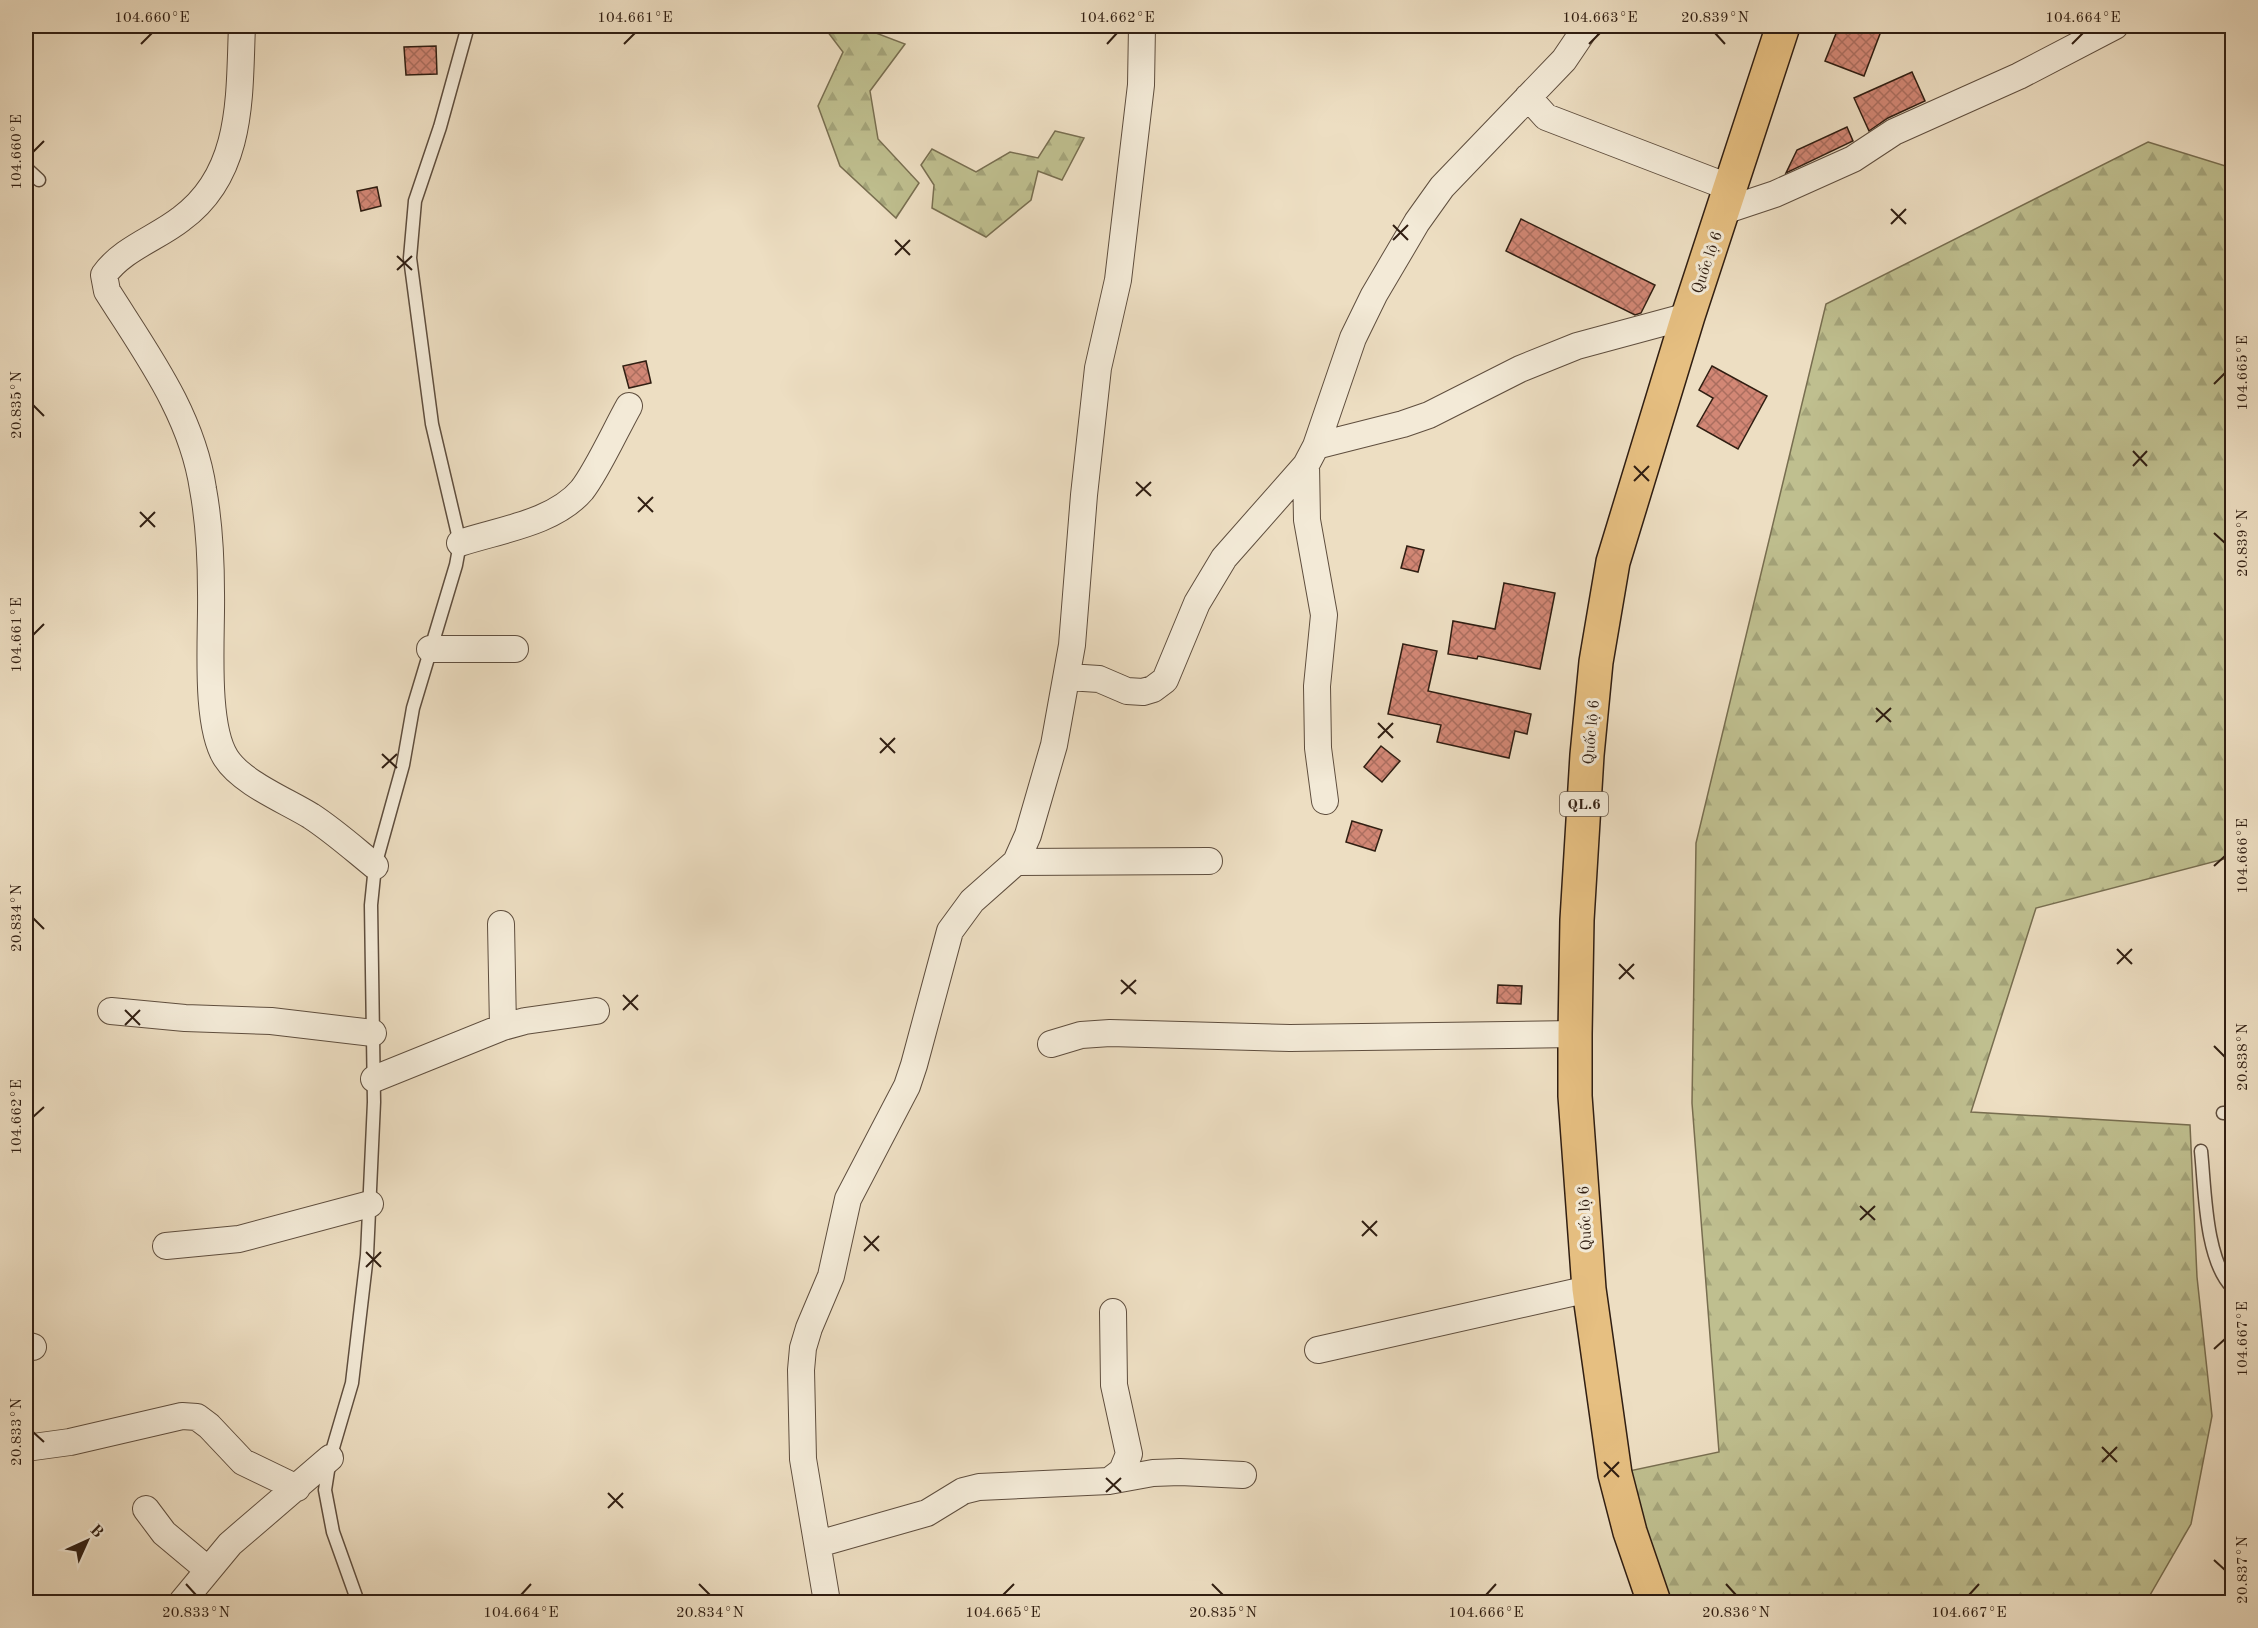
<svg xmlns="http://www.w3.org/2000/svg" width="2258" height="1628" viewBox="0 0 2258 1628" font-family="'Old Standard TT',serif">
<defs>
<pattern id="forest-firs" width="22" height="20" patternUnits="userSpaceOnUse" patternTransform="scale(1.5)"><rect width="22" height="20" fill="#bfbf8f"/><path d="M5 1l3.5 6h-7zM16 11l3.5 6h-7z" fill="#a4a47a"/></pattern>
<pattern id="building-cross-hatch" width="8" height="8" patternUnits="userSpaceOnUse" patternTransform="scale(1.5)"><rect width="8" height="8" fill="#d28775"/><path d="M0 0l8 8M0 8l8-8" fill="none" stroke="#ab6e5f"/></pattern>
</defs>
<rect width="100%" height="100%" fill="#eddec2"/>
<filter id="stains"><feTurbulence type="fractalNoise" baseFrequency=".00333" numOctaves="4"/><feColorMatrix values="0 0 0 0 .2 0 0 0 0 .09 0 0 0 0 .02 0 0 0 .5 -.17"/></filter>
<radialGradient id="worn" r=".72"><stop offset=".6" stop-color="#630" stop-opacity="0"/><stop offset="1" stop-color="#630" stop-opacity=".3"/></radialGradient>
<path fill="url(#forest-firs)" stroke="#786e50" stroke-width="1.5" d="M 826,26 L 872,26 L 868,30 L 905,44 L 870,91 L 878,139 L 919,183 L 896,218 L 840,166 L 818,106 L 843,52 L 824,27 Z
M 1055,131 L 1084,138 L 1062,180 L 1038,171 L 1031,200 L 986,237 L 932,208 L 934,185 L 921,165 L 932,149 L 976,172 L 1010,152 L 1038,158 Z
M 2148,142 L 2232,168 L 2232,857 L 2036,908 L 1971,1112 L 2190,1125 L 2197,1277 L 2212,1416 L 2191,1524 L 2146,1602 L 1657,1602 L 1615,1474 L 1719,1452 L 1692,1103 L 1696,843 L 1826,304 Z"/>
<path fill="url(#building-cross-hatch)" stroke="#301e12" stroke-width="1.5" d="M 1839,26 L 1883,26 L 1864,76 L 1825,61 Z
M 436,46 L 437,74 L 406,75 L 404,47 Z
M 1912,72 L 1925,101 L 1888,118 L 1869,131 L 1854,98 Z
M 1847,127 L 1853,141 L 1786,173 L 1797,150 Z
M 377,187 L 381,206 L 361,211 L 357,191 Z
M 1521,219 L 1655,285 L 1641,313 L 1635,315 L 1506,251 Z
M 646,361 L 651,383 L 629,388 L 623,366 Z
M 1712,366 L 1767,396 L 1738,449 L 1697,426 L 1713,398 L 1699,390 Z
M 1407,546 L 1424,550 L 1418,572 L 1401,568 Z
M 1504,583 L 1555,593 L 1540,669 L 1478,656 L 1477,659 L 1448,654 L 1453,621 L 1495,629 Z
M 1403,644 L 1437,651 L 1428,691 L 1531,714 L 1527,734 L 1515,731 L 1509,758 L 1437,742 L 1441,725 L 1388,714 Z
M 1381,746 L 1400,761 L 1382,782 L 1364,767 Z
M 1352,821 L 1382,830 L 1375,851 L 1346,842 Z
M 1498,985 L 1522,986 L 1521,1004 L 1497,1003 Z"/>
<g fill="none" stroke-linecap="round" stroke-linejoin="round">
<g stroke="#5f4e3e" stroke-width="15">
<path id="lane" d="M 26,168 L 39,180
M 2223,1113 L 2232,1113
M 2201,1151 C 2205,1188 2205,1260 2232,1287
M 358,1602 L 333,1532 L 325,1490 L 330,1458 L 352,1383 L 367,1255 L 374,1102 L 371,905 L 375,866 L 403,765 L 413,708 L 456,565 L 460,543 L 432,424 L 410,258 L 415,201 L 440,127 L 468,26"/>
</g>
<g stroke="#5f4e3e" stroke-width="28">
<path id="street" d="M 242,26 C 239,95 244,173 181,219 C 157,238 122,249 104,275 L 107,291 C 146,353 192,414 203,489 C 209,522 211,559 211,593 C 212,634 204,724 226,758 C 242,783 285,800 311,816 C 334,831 354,849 375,866
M 1528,97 L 1546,117 L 1731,188
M 1724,211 L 1775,194 L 1853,159 L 1894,132 L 2019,76 L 2115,26
M 1316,446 L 1403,424 L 1429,415 L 1520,369 L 1577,346 L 1688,316
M 1306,465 L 1307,520 L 1324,615 L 1317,686 L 1318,748 L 1325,801
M 460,543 C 499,530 554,523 582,490 C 597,471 616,429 629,406
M 430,649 L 515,649
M 1068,677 L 1099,679 L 1127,691 L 1143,692 L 1153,689 L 1165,680 L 1197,603 L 1224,558 L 1306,465 L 1316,446 L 1353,338 L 1374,295 L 1417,222 L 1442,187 L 1564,60 L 1587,26
M 1016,862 L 1209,861
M 501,924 L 503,1027
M 111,1011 L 185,1018 L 271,1021 L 373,1033
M 1051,1044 L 1081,1035 L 1110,1033 L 1290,1038 L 1575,1034
M 374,1079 L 503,1027 L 525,1021 L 596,1011
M 166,1246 L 239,1239 L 370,1204
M 26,1345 L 33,1347
M 1318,1350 L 1589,1289
M 26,1448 L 70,1442 L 182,1416 L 197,1417 L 209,1426 L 243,1462 L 297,1488
M 1109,1481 L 1122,1471 L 1129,1454 L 1114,1385 L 1113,1312
M 146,1509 L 164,1533 L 207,1569
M 818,1544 L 927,1513 L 963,1491 L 979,1487 L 1109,1481 L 1153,1473 L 1180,1472 L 1243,1475
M 182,1602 L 230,1544 L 330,1458
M 827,1602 L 803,1459 L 801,1370 L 803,1348 L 809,1328 L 831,1276 L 848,1199 L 907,1086 L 914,1065 L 950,931 L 972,901 L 1016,862 L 1028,835 L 1054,745 L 1072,645 L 1084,495 L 1098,368 L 1118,280 L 1141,85 L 1142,26"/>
</g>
<g stroke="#301e12" stroke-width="36">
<path id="highway" d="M 1654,1602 L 1630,1532 L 1615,1474 L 1589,1289 L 1575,1096 L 1575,1034 L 1577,920 L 1587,755 L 1596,662 L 1613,562 L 1688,316 L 1783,26"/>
</g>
<use href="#lane" stroke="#f3ead7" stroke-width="12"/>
<use href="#street" stroke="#f3ead7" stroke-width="26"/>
<use href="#highway" stroke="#e6bf81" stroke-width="33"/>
</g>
<path fill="none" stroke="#301e12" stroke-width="2" d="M 1715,33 L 1725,44M 141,44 L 152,33M 624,44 L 635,33M 1107,44 L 1117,33M 1589,44 L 1600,33M 2072,44 L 2083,33M 33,152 L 44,141M 1891,209 L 1906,224M 1891,224 L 1906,209M 1393,225 L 1408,240M 895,240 L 910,255M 1393,240 L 1408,225M 895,255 L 910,240M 397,256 L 412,270M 397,270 L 412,256M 2214,384 L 2225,373M 33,405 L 44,416M 2133,451 L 2147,466M 1634,466 L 1649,481M 2133,466 L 2147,451M 1634,481 L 1649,466M 1136,482 L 1151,496M 1136,496 L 1151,482M 638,497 L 653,512M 140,512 L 155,527M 638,512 L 653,497M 140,527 L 155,512M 2214,533 L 2225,543M 33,635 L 44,624M 1876,708 L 1891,722M 1876,722 L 1891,708M 1378,723 L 1393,738M 880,738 L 895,753M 1378,738 L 1393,723M 880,753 L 895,738M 382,754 L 397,768M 382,768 L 397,754M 2214,866 L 2225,856M 33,918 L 44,929M 2117,949 L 2132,964M 1619,964 L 1634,979M 2117,964 L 2132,949M 1619,979 L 1634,964M 1121,980 L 1136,994M 1121,994 L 1136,980M 623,995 L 638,1010M 125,1010 L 140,1025M 623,1010 L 638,995M 125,1025 L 140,1010M 2214,1046 L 2225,1057M 33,1117 L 44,1107M 1860,1206 L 1875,1220M 1860,1220 L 1875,1206M 1362,1221 L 1377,1236M 864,1236 L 879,1251M 1362,1236 L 1377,1221M 864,1251 L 879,1236M 366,1252 L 381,1267M 366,1267 L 381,1252M 2214,1349 L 2225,1339M 33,1432 L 44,1442M 2102,1447 L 2117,1462M 1604,1462 L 1619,1477M 2102,1462 L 2117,1447M 1604,1477 L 1619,1462M 1106,1478 L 1121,1492M 1106,1492 L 1121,1478M 608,1493 L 623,1508M 608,1508 L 623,1493M 2214,1560 L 2225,1570M 186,1584 L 196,1595M 699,1584 L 710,1595M 1212,1584 L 1223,1595M 1726,1584 L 1736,1595M 521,1595 L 531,1584M 1003,1595 L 1014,1584M 1486,1595 L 1496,1584M 1969,1595 L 1979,1584"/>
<g text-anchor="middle" stroke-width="6" stroke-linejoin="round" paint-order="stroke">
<rect fill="#f3ead7" stroke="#6a5b4d" stroke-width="1.5" x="1560" y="792" width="48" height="24" rx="4.5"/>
<g font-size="15" font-weight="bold" fill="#301e12">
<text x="1584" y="809">QL.6</text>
</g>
<g font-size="16" fill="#301e12" stroke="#f3ead7">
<text transform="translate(1706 262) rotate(-71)" y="6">Quốc lộ 6</text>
<text transform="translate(1590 732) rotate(-85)" y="6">Quốc lộ 6</text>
<text transform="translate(1584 1218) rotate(-93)" y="6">Quốc lộ 6</text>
</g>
</g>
<rect width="2258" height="1628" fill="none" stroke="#eddec2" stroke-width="66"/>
<g transform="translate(87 1541) rotate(45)" stroke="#f3ead7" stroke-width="4.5" paint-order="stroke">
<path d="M0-4.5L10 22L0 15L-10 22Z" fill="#301e12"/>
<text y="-9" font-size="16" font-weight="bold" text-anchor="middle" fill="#301e12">B</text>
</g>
<rect x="33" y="33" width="2192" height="1562" fill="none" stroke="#301e12" stroke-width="2"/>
<g font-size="15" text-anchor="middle" fill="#301e12">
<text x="152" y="22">104.660°E</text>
<text x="635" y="22">104.661°E</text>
<text x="1117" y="22">104.662°E</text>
<text x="1600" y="22">104.663°E</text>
<text x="1715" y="22">20.839°N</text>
<text x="2083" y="22">104.664°E</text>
<text transform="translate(16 152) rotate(-90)" y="5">104.660°E</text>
<text transform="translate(2242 373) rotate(-90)" y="5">104.665°E</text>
<text transform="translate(16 405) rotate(-90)" y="5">20.835°N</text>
<text transform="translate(2242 543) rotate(-90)" y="5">20.839°N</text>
<text transform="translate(16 635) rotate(-90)" y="5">104.661°E</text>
<text transform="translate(2242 856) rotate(-90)" y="5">104.666°E</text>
<text transform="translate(16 918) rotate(-90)" y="5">20.834°N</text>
<text transform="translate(2242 1057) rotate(-90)" y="5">20.838°N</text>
<text transform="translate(16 1117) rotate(-90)" y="5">104.662°E</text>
<text transform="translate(2242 1339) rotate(-90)" y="5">104.667°E</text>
<text transform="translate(16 1432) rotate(-90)" y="5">20.833°N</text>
<text transform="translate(2242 1570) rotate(-90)" y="5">20.837°N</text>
<text x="196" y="1617">20.833°N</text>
<text x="521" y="1617">104.664°E</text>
<text x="710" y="1617">20.834°N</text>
<text x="1003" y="1617">104.665°E</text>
<text x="1223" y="1617">20.835°N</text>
<text x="1486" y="1617">104.666°E</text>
<text x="1736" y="1617">20.836°N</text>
<text x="1969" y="1617">104.667°E</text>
</g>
<rect width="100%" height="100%" filter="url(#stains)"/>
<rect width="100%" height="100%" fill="url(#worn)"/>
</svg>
